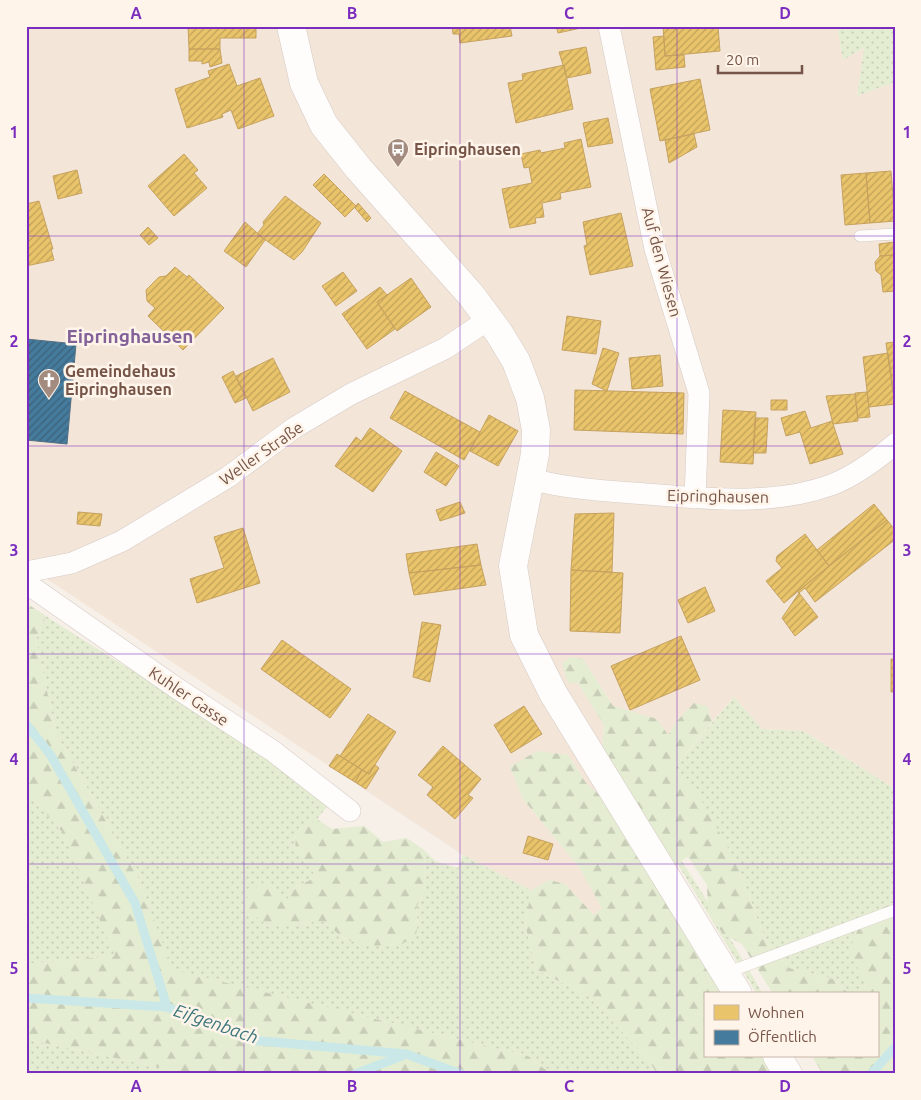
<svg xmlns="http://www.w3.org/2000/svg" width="921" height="1100" viewBox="0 0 921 1100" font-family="Ubuntu,sans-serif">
<defs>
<pattern id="grass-dots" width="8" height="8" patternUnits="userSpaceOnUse" patternTransform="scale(1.25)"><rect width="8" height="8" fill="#e4edd2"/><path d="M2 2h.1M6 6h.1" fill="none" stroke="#c7cdb6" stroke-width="1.8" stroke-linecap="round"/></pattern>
<pattern id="forest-firs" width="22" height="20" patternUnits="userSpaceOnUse" patternTransform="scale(1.25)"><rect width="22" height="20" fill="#e4edd2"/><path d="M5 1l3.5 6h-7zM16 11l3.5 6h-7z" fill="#c7cdb6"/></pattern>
<pattern id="homes-hatch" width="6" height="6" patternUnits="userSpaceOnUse" patternTransform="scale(1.25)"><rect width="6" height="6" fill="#e9c46a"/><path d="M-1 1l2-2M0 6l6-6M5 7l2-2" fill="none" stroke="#c1a259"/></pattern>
<pattern id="public-hatch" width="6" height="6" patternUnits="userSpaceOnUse" patternTransform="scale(1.25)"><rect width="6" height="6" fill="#457b9d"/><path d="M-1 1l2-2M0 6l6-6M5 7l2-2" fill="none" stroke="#3c627b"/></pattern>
</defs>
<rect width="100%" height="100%" fill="#f7f0e8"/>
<path fill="#f3e5d8" d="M 26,26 L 837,26 L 843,59 L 864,48 L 857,96 L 895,82 L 895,789 L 804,731 L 762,729 L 734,697 L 712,722 L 707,706 L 677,721 L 668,736 L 628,711 L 613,706 L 583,659 L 578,683 L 604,725 L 598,795 L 586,783 L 568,755 L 523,799 L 579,867 L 602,908 L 594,915 L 565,884 L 549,880 L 531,890 L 463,855 L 26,565 Z"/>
<path fill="url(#grass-dots)" d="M 837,26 L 895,26 L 895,82 L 857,96 L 864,48 L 843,60 Z
M 46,616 C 140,678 242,732 327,807 L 317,819 L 296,833 L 295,852 L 311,866 L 315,878 L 295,887 L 301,924 L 323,920 L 345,939 L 373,945 L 397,944 L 418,924 L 416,908 L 425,889 L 424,850 L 435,861 L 458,868 L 463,855 L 531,890 L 525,925 L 537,970 L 590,997 L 650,1062 L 657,1074 L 551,1074 L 528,1056 L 172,970 L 138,878 L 56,733 L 36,640 Z
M 734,697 L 762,729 L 803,731 L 895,789 L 895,902 L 863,917 L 866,984 L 856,994 L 849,994 L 833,979 L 789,968 L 765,939 L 737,864 L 672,770 Z
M 26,791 L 63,832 L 116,956 L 26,964 Z
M 681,860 L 708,902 L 708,912 L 723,934 L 730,938 L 763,994 L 757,994 L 677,863 Z
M 26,1039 L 191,1074 L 26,1074 Z"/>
<path fill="url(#forest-firs)" d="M 26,603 L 46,616 L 36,640 L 56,733 L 138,878 L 173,970 L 528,1056 L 551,1074 L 191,1074 L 26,1039 L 26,964 L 115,956 L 63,833 L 26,791 Z
M 570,657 L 583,659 L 613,706 L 657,719 L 668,735 L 677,721 L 694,703 L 707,706 L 712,722 L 672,770 L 694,787 L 737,864 L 765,939 L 789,968 L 833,979 L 849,994 L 773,994 L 742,944 L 723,934 L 708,912 L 707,885 L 688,857 L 653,877 L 724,994 L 705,994 L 705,1056 L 762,1056 L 773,1074 L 657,1074 L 650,1062 L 590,997 L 537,970 L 525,925 L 531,890 L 549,880 L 565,884 L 594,915 L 602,908 L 579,867 L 523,799 L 510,767 L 537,751 L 568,755 L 586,783 L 598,794 L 604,725 L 578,683 L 568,683 L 562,664 Z
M 317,819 L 332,829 L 364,826 L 383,842 L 407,838 L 424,850 L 425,889 L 416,908 L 418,924 L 415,940 C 394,945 365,950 345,938 C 337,934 330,926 323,921 L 269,927 L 246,909 L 248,893 L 266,881 L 285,902 L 295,887 L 315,878 L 311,866 L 295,852 L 296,832 Z
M 895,902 L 895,1074 L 823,1074 L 812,1056 L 877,1056 L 877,994 L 856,994 L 866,984 L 849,951 L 863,917 Z"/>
<path fill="url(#homes-hatch)" stroke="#c6a260" d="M 188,26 L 256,26 L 256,38 L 220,38 L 220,49 L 189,49 Z
M 452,26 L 510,26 L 512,36 L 460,43 L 459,34 L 453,34 Z
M 556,26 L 581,26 L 581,28 L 558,33 Z
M 663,26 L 718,26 L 720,51 L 665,56 Z
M 664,36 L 665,56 L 684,55 L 685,67 L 656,70 L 653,37 Z
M 586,47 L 591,73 L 567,78 L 559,52 Z
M 189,49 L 220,49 L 222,63 L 210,67 L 209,62 L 202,64 L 202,61 L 189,61 Z
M 229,64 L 237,86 L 260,78 L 274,116 L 238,129 L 231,110 L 222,114 L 223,117 L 187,128 L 175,89 L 210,77 L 208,71 Z
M 564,65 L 573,109 L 516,123 L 508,83 L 523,80 L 522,74 Z
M 700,79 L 710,130 L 660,141 L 650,89 Z
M 608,118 L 613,143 L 588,147 L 583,123 Z
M 694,134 L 697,147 L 669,163 L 665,140 Z
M 581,139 L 591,187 L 560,193 L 561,199 L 542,203 L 544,217 L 535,218 L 536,223 L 510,228 L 502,189 L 532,183 L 529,167 L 524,168 L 521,154 L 540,150 L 541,153 L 565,148 L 564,143 Z
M 184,154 L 198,170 L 194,173 L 207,188 L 174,216 L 148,186 Z
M 77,170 L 82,193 L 58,199 L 53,176 Z
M 891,171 L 895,221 L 870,223 L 866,173 Z
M 866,173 L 870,223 L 845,225 L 841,175 Z
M 324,174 L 356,206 L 345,217 L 313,185 Z
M 285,196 L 321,223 L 302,252 L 294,260 L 257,234 L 264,225 L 263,222 Z
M 39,201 L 53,249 L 51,249 L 54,260 L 26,266 L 26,204 Z
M 358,203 L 371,218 L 367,222 L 355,208 Z
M 621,213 L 633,266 L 590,275 L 584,246 L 587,245 L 583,222 Z
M 245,222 L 265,240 L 246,267 L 224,251 Z
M 148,227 L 158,238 L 149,245 L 140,235 Z
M 895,242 L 895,255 L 880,256 L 879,244 Z
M 895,255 L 895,291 L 883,292 L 881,275 L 876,271 L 875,262 L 880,256 Z
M 175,267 L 187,277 L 189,275 L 224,308 L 183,350 L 148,316 L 155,308 L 147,301 L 146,290 L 159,277 L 166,276 Z
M 343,272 L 357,291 L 336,306 L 322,286 Z
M 411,278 L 431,307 L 397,331 L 377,302 Z
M 380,287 L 387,295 L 377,302 L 395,329 L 367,349 L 342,314 Z
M 567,316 L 601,321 L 596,354 L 562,350 Z
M 895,342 L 895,393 L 893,393 L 886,343 Z
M 603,348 L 619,353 L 607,391 L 592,384 Z
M 888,353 L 895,404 L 869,407 L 863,357 Z
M 660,355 L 663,386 L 632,389 L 629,358 Z
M 273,358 L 290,392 L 253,411 L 236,376 Z
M 233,371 L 246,398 L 235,403 L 222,377 Z
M 575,390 L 684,393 L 683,434 L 574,430 Z
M 405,391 L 480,432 L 464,460 L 390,418 Z
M 867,392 L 870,417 L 858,418 L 855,393 Z
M 855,394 L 858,421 L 833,424 L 826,396 Z
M 771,400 L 787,400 L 787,410 L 771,410 Z
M 723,410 L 756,412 L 753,464 L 720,462 Z
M 805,411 L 811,428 L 832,421 L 843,454 L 810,464 L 800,432 L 786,436 L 781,418 Z
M 489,415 L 518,431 L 498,466 L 470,451 Z
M 755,418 L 768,418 L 766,453 L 753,453 Z
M 370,428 L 402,451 L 373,492 L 335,466 L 356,437 L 361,441 Z
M 436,452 L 459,466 L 446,486 L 424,472 Z
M 460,502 L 465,513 L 440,521 L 436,510 Z
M 874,504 L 887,520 L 829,566 L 817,550 Z
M 78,512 L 102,514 L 100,526 L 77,524 Z
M 614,513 L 612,572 L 571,570 L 575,514 Z
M 887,520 L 895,530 L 895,540 L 892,542 L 815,602 L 805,588 L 799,593 L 798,591 Z
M 243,528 L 260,583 L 197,603 L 190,579 L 224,568 L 214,537 Z
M 805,534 L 829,566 L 784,603 L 766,581 L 782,568 L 776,561 L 777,556 Z
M 477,544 L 481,565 L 409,573 L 406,554 Z
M 481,565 L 486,585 L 414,595 L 409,573 Z
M 571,570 L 623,573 L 620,633 L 570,631 Z
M 705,587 L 715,611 L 688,623 L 678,600 Z
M 799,593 L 818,617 L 795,636 L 782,618 Z
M 422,622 L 441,625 L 430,682 L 413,677 Z
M 681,636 L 700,680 L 630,710 L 611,666 Z
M 282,640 L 351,689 L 330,718 L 261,669 Z
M 891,659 L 895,659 L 895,692 L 891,692 Z
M 524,706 L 542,734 L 511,753 L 494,725 Z
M 368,714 L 396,732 L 369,774 L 340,756 Z
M 443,746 L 481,779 L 468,795 L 473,798 L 455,819 L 427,795 L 433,787 L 418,775 Z
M 337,754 L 362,770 L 355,782 L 329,766 Z
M 375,765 L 379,768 L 366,789 L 355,782 L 362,770 L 369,774 Z
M 528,836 L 553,844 L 548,860 L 523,853 Z"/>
<path fill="url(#public-hatch)" stroke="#546f83" d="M 26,339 L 76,344 L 67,444 L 26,440 Z"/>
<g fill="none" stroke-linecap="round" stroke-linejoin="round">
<path stroke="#c9e8e7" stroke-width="9" d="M 26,724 L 50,754 L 135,903 L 167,1007
M 26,998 L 167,1007 L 250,1040 L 406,1054 L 461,1074
M 355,1074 L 402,1056
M 871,1074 L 895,1047"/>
<g stroke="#d6cbc5" stroke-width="12">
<path id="service" d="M 860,236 L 895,234
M 726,973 L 895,910"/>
</g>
<g stroke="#d6cbc5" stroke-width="22">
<path id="minor" d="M 609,26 L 655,249 L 699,393 L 695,498
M 530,479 C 568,489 607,491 646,494 C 707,499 773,506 831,485 C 855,476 876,460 895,444
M 26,572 L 72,563 L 122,541 L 228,477 L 294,428 L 351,394 L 446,348 L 489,319
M 26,583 L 178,689 L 273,751 L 350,811"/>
</g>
<g stroke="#d6cbc4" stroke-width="29">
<path id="secondary" d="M 291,26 L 304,83 L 324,125 L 359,169 L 471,295 L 499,333 L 516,361 L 530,398 L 536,430 L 535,454 L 513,566 L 524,635 L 553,693 L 738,994
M 777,1056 L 788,1074"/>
</g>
<use href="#service" stroke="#fefdfc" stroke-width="11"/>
<use href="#minor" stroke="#fefdfc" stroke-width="21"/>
<use href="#secondary" stroke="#fefdfc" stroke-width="28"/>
</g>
<path fill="none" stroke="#7b2cbf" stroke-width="1" stroke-opacity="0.55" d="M 244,26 L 244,1074M 460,26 L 460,1074M 677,26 L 677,1074M 26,236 L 895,236M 26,446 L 895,446M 26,654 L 895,654M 26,864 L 895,864"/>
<defs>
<g id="bus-pin" transform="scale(1.125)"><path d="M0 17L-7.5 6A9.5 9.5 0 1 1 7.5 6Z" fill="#a38b7f" stroke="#fff4e9"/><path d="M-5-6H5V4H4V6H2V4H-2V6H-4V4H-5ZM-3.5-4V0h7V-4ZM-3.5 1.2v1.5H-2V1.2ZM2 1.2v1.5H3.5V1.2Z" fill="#fff"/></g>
<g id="church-pin" transform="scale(1.125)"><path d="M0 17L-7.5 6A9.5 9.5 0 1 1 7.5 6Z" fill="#a38b7f" stroke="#fff4e9"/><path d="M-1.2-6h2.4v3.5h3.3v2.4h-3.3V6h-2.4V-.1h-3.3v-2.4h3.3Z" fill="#fff"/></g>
</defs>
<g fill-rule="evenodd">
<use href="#bus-pin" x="398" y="149"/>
<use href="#church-pin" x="49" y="380"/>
</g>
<g text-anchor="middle" stroke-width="5" stroke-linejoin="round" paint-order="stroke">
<g font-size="16" font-weight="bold" fill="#765447" stroke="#fff4e9" text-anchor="start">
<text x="414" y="155">Eipringhausen</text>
<text x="65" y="377">Gemeindehaus<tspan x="65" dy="18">Eipringhausen</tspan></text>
</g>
<g font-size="16" fill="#765447" stroke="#fff4e9">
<text transform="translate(662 262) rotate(75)" y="6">Auf den Wiesen</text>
<text transform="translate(261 453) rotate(-35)" y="6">Weller Straße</text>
<text transform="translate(718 496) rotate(1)" y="6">Eipringhausen</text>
<text transform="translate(189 696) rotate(34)" y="6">Kuhler Gasse</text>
</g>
<g font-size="18" font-style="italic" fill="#3a767c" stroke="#fff4e9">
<text transform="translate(216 1024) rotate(19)" y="6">Eifgenbach</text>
</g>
<g font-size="19" font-weight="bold" fill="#826299" stroke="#fff4e9">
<text x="130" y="343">Eipringhausen</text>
</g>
</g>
<rect width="921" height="1100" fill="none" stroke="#fff4e9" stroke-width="55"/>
<rect x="704" y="992" width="175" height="65" fill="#fff4e9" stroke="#c8b4a8"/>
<rect x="714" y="1005" width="25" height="15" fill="#e9c46a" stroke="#c8b4a8"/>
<text x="748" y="1018" font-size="15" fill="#765447">Wohnen</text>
<rect x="714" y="1030" width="25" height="15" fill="#457b9d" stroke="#c8b4a8"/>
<text x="748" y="1042" font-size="15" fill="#765447">Öffentlich</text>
<path d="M718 65v8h84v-8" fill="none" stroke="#765447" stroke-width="2.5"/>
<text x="726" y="65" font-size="15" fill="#765447" stroke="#fff4e9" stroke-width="4" paint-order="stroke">20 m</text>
<rect x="28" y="28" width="866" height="1044" fill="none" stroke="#7b2cbf" stroke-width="2"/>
<g font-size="16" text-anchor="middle" font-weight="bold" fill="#7b2cbf">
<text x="136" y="19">A</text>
<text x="352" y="19">B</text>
<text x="569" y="19">C</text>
<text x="785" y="19">D</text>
<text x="14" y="138">1</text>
<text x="907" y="138">1</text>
<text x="14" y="347">2</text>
<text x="907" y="347">2</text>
<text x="14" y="556">3</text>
<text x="907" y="556">3</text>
<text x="14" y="765">4</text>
<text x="907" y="765">4</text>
<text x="14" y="974">5</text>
<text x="907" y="974">5</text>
<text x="136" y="1092">A</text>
<text x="352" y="1092">B</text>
<text x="569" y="1092">C</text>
<text x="785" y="1092">D</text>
</g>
</svg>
